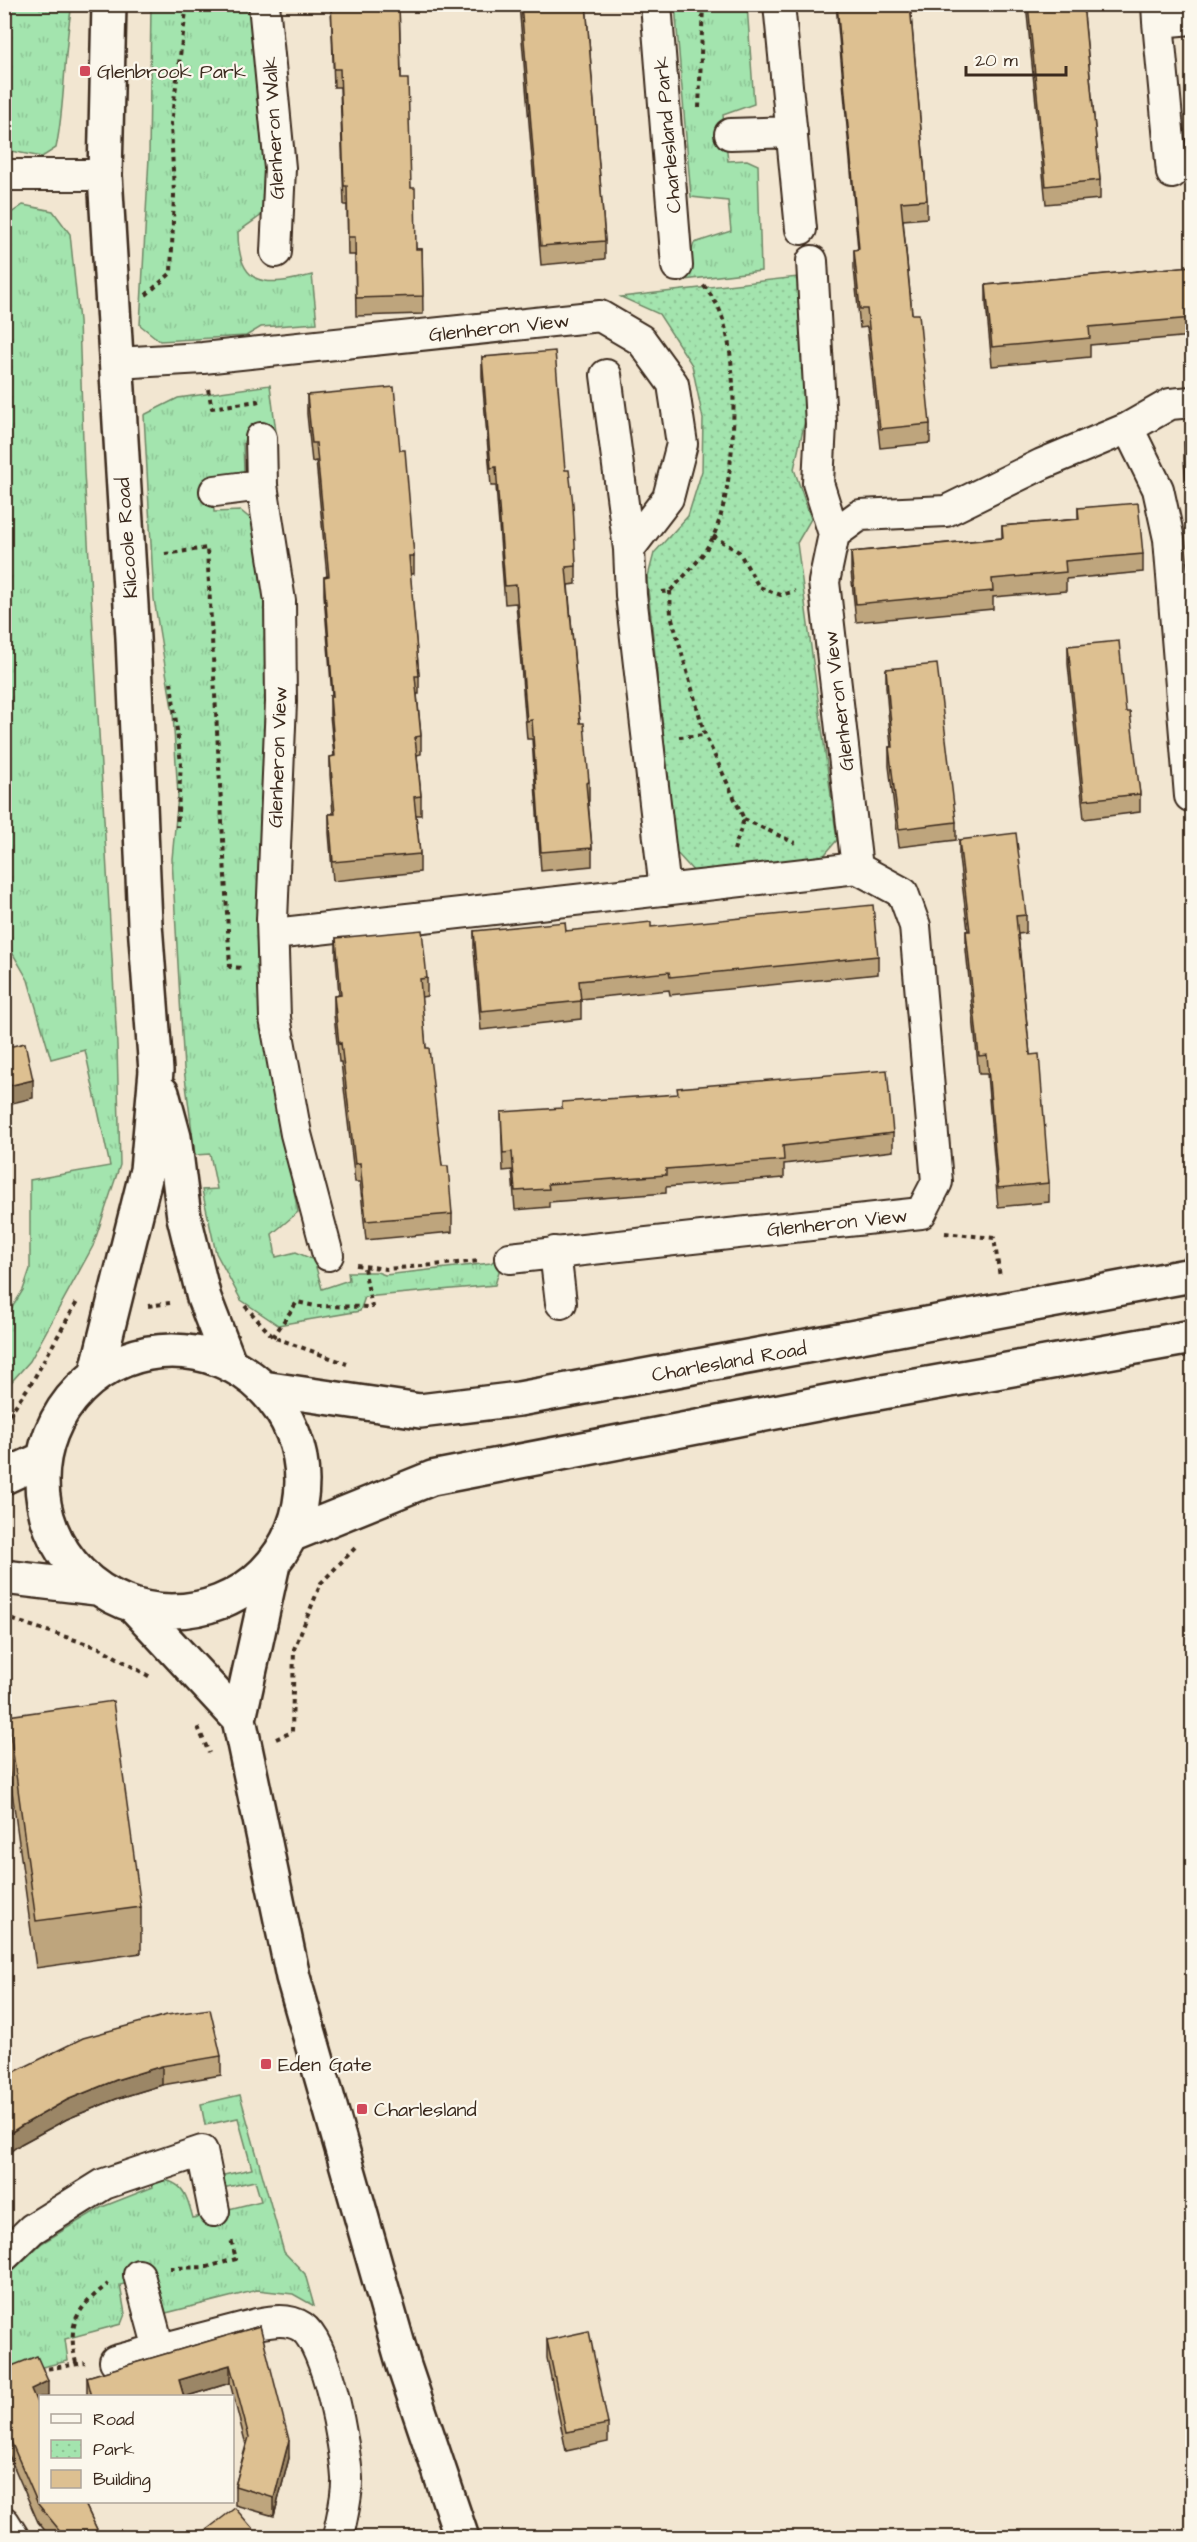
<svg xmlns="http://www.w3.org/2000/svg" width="1197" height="2542" viewBox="0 0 1197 2542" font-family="'Architects Daughter',sans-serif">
<defs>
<pattern id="grass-tufts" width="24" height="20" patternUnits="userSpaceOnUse" patternTransform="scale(1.5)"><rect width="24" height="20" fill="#a3e4ae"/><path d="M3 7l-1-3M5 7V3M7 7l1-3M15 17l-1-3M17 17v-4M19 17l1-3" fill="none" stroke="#8dc495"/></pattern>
<pattern id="park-dots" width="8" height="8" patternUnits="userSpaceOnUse" patternTransform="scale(1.5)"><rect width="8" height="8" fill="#a3e4ae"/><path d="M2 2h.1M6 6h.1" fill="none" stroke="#8dc495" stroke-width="1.8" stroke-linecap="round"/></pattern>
</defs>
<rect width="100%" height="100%" fill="#f2e6d1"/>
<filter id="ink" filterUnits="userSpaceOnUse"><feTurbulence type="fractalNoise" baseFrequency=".0167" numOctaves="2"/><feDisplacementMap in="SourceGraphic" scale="12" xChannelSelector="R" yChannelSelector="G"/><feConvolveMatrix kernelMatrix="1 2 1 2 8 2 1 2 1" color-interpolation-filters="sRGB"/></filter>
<g filter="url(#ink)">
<path fill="url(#grass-tufts)" stroke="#6f8766" stroke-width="1.5" d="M 4,5 L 72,5 C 63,52 66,101 56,148 L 42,157 L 11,151 L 5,146 Z
M 151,5 L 251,5 L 269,210 L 238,232 C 238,288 266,287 312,275 L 317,323 L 261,327 L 246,336 L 160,341 L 140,325 L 149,157 Z
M 675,5 L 747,5 L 754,104 L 723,115 L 728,161 L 747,160 L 758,165 L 761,271 L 683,280 L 694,243 L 731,231 L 728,201 L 691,197 Z
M 23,205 L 53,211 L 70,234 L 79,321 L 84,472 L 117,1045 L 120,1165 L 93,1246 L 30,1361 L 5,1389 L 5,1319 L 23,1290 L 30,1269 L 30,1180 L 110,1166 L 85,1050 L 51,1059 L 28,980 L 5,940 L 4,218 Z
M 270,385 L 276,432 L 247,434 L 243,444 L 244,470 L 236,478 L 213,488 L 214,512 L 241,511 L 258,525 L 265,565 L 279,1112 L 298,1212 L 272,1234 L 276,1257 L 296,1252 L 314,1260 L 322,1289 L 349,1280 L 348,1272 L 377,1272 L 385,1275 L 491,1263 L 505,1251 L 495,1285 L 365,1297 L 360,1311 L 278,1325 L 241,1300 L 216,1253 L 202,1190 L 217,1189 L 210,1154 L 195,1155 L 184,1069 L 172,859 L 178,796 L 173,714 L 154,599 L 144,415 L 178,398 Z
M 240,2095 L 284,2252 L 305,2274 L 314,2306 L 293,2294 L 257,2290 L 158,2315 L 149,2278 L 120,2285 L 125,2314 L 121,2324 L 65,2339 L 68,2361 L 29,2370 L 5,2379 L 5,2278 L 42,2243 L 102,2207 L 153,2187 L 150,2177 C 182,2181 185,2189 193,2218 L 261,2201 L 255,2181 L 218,2189 L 224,2175 L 252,2169 L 238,2118 L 205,2125 L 201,2104 Z"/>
<path fill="url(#park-dots)" stroke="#6f8766" stroke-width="1.5" d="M 798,277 L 806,416 L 794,469 L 811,519 L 797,543 L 837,840 L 821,859 L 696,874 L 676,852 L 647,580 L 654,553 L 688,516 L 702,471 L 703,419 L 692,365 L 659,314 L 621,297 Z"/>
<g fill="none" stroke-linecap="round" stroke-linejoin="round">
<g stroke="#3b2a1e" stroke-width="34">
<path id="minor" d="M 264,4 L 280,168 L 276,252
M 656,4 L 677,266
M 779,4 L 801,229
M 1157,4 L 1158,22 L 1192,19
M 1158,22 L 1172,173
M 730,134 L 792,132
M 4,175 L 105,175
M 812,261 L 821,424 L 818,483 L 834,534 L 824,582 L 857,868
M 116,363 L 203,358 L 600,316 L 641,340 L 673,384 L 682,444 L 668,498 L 629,549
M 606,375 L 629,549 L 631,595 L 665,890
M 1128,428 L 1158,489 L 1169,539 L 1190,796
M 261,438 L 262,485 L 280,601 L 281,702 L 272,920 L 275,1018 L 296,1134 L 328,1255
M 215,491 L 262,485
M 834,534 L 860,515 L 946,511 L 1042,464 L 1128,428 L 1170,404 L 1192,402
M 274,934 L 857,868 L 903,893 L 915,926 L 937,1182 L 921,1213 L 510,1258
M 555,1252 L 561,1303
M 4,2256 L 32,2229 L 104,2184 L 202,2151 L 214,2211
M 139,2275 L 159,2349
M 115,2361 L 257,2324 C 272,2321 288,2318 302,2327 C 328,2345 345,2446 347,2478 C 348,2497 341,2519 338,2538
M 4,2522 L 14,2538"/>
</g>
<g stroke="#3b2a1e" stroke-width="38">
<path id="secondary" d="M 162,1093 L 174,1137 L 184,1217 L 204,1298 L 230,1365
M42 1481a130 130 0 1 1 260 0a130 130 0 1 1-260 0Z
M 96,1375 L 147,1170 L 156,1071 L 145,924 L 133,638 L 105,175 L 109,4
M 263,1388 L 420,1411 L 519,1399 L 1192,1275
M 4,1477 L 43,1459
M 291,1535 L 432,1478 L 832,1401 L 1192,1337
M 273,1564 L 239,1719 L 293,1977 L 404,2366 L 462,2538
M 4,1577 L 96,1588
M 134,1606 L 239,1719"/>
</g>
<path stroke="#3b2a1e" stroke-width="4" stroke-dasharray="4.5 4.5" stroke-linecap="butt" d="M 699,108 L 703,4
M 146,295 L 171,273 L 174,195 L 171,123 L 187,4
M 208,389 L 212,408 L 257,401 L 258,406
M 713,536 L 739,552 L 759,587 L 781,595 L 795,591
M 165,554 L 207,548 L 230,967 L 242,968
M 670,591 L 671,615 L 705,735 L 744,819 L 734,850
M 662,592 L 670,591 C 686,574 703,558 713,537 C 736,487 741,366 721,314 C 718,303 708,292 702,283
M 171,682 L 181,763 L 177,827
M 679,737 L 705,735
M 744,819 L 795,843
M 945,1233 L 994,1238 L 1000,1277
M 356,1265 L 387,1269 L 480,1261
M 148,1306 L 170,1303
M 245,1306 L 273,1337 L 347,1364
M 273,1337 L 297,1302 L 315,1306 L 372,1307 L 364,1268
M 4,1422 L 32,1382 L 77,1302
M 4,1617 L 100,1648 L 152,1678
M 198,1727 L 209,1753
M 276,1739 L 292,1732 L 294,1649 L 321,1583 L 357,1546
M 170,2268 L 207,2267 L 236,2259 L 231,2239
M 76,2363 C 67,2323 76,2309 108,2284
M 39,2370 L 85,2363"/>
<use href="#minor" stroke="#fbf7ec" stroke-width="30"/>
<use href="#secondary" stroke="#fbf7ec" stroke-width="33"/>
</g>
<path fill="#bea57d" stroke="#3b2a1e" stroke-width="1.5" d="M 331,4 L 399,4 L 401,79 L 416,249 L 422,249 L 423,314 L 356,316 L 355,255 L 348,255 L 347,205 L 344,205 L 340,87 L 334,87 Z
M 519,4 L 586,4 L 605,241 L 605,259 L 541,265 Z
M 836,4 L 910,4 L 927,200 L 927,218 L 903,220 L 912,314 L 930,424 L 930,443 L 880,448 L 867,327 L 860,328 L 854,268 L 854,250 L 858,249 Z
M 1026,4 L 1083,4 L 1100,180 L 1100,199 L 1046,204 Z
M 1192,266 L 1192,336 L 1090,345 L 1090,357 L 992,366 L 986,303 L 986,285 Z
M 482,357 L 565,470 L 576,566 L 576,584 L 568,585 L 580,723 L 589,782 L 589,801 L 588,801 L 592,848 L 592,866 L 541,871 L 532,739 L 527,739 L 516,603 L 505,604 L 496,486 L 491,486 L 482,376 Z
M 307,395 L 400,450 L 414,556 L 414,574 L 410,574 L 419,676 L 419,694 L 417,694 L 421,736 L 421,754 L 417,755 L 421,796 L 421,815 L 416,815 L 420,854 L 420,872 L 333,881 L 329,833 L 329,814 L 333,814 L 330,775 L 330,757 L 334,756 L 330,715 L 330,696 L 332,696 L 324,595 L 324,577 L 327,576 L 316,461 L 312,462 L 307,414 Z
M 1192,441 L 1192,511 L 1188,511 L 1184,460 L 1184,442 Z
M 1078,508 L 1143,554 L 1143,572 L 1066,579 L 1066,591 L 993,597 L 993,609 L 856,622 L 851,571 L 851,552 L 1002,538 L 1002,526 L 1078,519 Z
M 1068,646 L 1126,712 L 1140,794 L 1140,812 L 1084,819 L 1068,664 Z
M 886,669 L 956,822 L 956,840 L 899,847 L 889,766 L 889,747 L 891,747 L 886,687 Z
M 959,840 L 1026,915 L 1026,933 L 1018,934 L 1030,1055 L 1049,1183 L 1049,1202 L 998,1207 L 987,1074 L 979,1074 L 966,950 L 966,931 L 968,931 L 959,858 Z
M 651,927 L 878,956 L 878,974 L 670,995 L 669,990 L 581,999 L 581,1019 L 481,1030 L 474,950 L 474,931 L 566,931 Z
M 336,938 L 427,978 L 427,996 L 421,997 L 426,1048 L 442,1166 L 452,1214 L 452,1232 L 366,1240 L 360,1182 L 355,1182 L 341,1062 L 339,1062 L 334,1014 L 334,996 L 339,995 L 336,957 Z
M 501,1112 L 893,1133 L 893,1151 L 784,1164 L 784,1178 L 666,1187 L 666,1193 L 549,1202 L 549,1207 L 515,1210 L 512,1170 L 503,1171 Z
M 8,1716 L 141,1907 L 141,1953 L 36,1968 L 8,1762 Z
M 221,2056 L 221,2075 L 162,2085 L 116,2099 L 67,2119 L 21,2144 L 4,2077 Z
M 260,2326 L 289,2458 L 274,2516 L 235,2505 L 235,2486 L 246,2445 L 230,2383 L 184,2397 L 87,2396 L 87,2377 Z
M 547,2340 L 608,2424 L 608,2442 L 566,2451 L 547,2358 Z
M 4,2369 L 48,2397 L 38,2404 L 101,2538 L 51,2538 L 38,2522 L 4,2444 Z"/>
<path fill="#9b8666" stroke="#3b2a1e" stroke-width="1.5" d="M 33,1080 L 33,1098 L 4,1105 L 4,1087 Z
M 162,2066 L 162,2085 L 116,2099 L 67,2119 L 21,2144 L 4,2156 L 4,2137 L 21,2126 L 67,2100 L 116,2080 Z
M 230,2365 L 230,2383 L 184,2397 L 179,2380 Z
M 48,2381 L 48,2397 L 40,2397 L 40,2403 L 31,2407 L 31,2389 Z
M 289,2440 L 289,2458 L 274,2516 L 274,2498 Z"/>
<path fill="#ddc091" stroke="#3b2a1e" stroke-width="1.5" d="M 331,4 L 399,4 L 401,79 L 408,79 L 411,188 L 415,188 L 416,249 L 422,249 L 423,296 L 356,298 L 355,237 L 348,237 L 347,186 L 344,186 L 340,69 L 334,69 Z
M 521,4 L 586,4 L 605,241 L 541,246 Z
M 837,4 L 910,4 L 927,200 L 901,202 L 912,314 L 919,314 L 930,424 L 880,429 L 867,309 L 860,309 L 854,250 L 859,249 Z
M 1028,4 L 1083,4 L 1100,180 L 1046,186 Z
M 1192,266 L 1192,318 L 1089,327 L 1090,338 L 992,347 L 986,285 Z
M 555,351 L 565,470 L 569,470 L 573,504 L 576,566 L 566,567 L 580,723 L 584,723 L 589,782 L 586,783 L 592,848 L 541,852 L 532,720 L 527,721 L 516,585 L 505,586 L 496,467 L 491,468 L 482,357 Z
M 394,387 L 400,450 L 405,450 L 414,556 L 409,556 L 419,676 L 415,676 L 421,736 L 415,737 L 421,796 L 414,797 L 420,854 L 333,862 L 329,814 L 335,814 L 330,757 L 335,756 L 330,696 L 333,696 L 324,577 L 329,576 L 316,443 L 312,443 L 307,395 Z
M 1192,441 L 1192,493 L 1188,493 L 1184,442 Z
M 1138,503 L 1143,554 L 1065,561 L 1066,572 L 992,579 L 993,591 L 856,604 L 851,552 L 1003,538 L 1002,526 L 1079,519 L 1078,508 Z
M 1119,641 L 1126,712 L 1130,712 L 1140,794 L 1084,800 L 1068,646 Z
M 937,664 L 956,822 L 899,829 L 889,747 L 893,747 L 886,669 Z
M 1016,833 L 1026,915 L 1016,916 L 1020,957 L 1030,1055 L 1039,1054 L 1049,1183 L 998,1188 L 987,1055 L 979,1056 L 966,931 L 970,931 L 959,840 Z
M 873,905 L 878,956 L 670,977 L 669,972 L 579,981 L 581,1001 L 481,1011 L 474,931 L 565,922 L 566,931 L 651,922 L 651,927 Z
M 422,930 L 427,978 L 420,979 L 426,1048 L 429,1048 L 442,1166 L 448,1166 L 452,1214 L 366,1221 L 360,1163 L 355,1164 L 341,1043 L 339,1044 L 334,996 L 341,995 L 336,938 Z
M 25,1043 L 33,1080 L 4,1087 L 4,1048 Z
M 887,1070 L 893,1133 L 783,1146 L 784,1160 L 666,1169 L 666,1175 L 548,1184 L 549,1189 L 515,1191 L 512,1152 L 503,1153 L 501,1112 L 562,1108 L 562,1102 L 678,1094 L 677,1088 Z
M 113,1701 L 141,1907 L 36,1921 L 8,1716 Z
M 210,2009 L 221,2056 L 162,2066 L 116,2080 L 67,2100 L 21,2126 L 4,2137 L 4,2077 L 83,2038 L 167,2015 Z
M 260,2326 L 289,2440 L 274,2498 L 235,2486 L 249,2437 L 230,2365 L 179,2380 L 184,2397 L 92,2397 L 87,2377 Z
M 589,2331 L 608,2424 L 566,2432 L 547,2340 Z
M 37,2356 L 48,2381 L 31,2389 L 40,2410 L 40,2502 L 84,2502 L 101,2538 L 66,2538 L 38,2504 L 4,2425 L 4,2369 Z
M 235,2508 L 260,2537 L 197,2538 L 197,2537 Z"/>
</g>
<g fill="#d1495b" stroke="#fbf7ec" stroke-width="2">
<rect x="79" y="65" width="12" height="12" rx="3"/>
<rect x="260" y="2058" width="12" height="12" rx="3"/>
<rect x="356" y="2103" width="12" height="12" rx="3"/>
</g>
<g text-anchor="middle" stroke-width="4.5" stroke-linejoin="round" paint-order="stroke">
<g font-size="20" fill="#3b2a1e" stroke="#fbf7ec" text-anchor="start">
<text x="97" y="78">Glenbrook Park</text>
<text x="278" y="2071">Eden Gate</text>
<text x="374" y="2116">Charlesland</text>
</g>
<g font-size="20" fill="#3b2a1e" stroke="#fbf7ec">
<text transform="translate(273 128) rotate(-93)" y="7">Glenheron Walk</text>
<text transform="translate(667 135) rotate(-95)" y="7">Charlesland Park</text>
<text transform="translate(499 327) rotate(-6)" y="7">Glenheron View</text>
<text transform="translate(126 538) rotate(-94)" y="7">Kilcoole Road</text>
<text transform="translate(838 701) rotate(-97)" y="7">Glenheron View</text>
<text transform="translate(277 757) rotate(-88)" y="7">Glenheron View</text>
<text transform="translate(837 1222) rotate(-6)" y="7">Glenheron View</text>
<text transform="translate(729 1361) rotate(-10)" y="7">Charlesland Road</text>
</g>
</g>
<rect width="1197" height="2542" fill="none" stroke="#fbf7ec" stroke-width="24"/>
<rect x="12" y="12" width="1173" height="2518" fill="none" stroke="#3b2a1e" stroke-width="2" filter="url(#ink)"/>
<rect x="39" y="2395" width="195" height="108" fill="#fbf7ec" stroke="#aea59a" stroke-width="1.5"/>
<rect x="51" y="2414" width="30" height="9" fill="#fbf7ec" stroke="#aea59a" stroke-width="1.5"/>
<text x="93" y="2425" font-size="18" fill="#3b2a1e">Road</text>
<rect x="51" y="2440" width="30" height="18" fill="url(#park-dots)" stroke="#aea59a" stroke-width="1.5"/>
<text x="93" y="2455" font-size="18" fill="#3b2a1e">Park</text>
<rect x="51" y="2470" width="30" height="18" fill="#ddc091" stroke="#aea59a" stroke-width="1.5"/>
<text x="93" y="2485" font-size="18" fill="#3b2a1e">Building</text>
<path d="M966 66v9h100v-9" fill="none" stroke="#3b2a1e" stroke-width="3"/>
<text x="975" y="66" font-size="18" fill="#3b2a1e" stroke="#fbf7ec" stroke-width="4.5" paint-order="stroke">20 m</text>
</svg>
